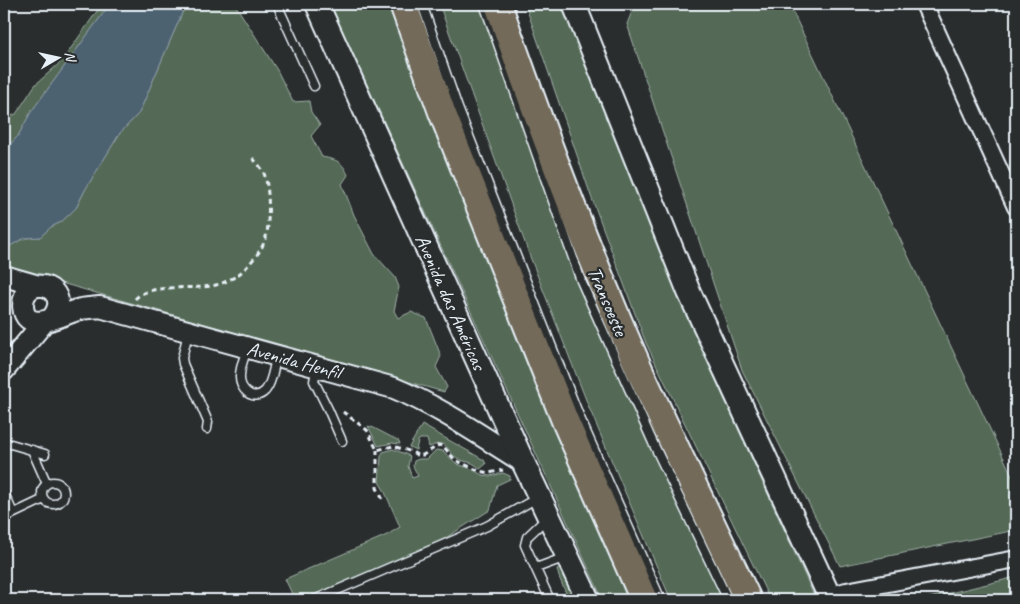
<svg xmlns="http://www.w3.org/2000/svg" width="1020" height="604" viewBox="0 0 1020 604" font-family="Caveat,sans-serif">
<rect width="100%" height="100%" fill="#2a2d2e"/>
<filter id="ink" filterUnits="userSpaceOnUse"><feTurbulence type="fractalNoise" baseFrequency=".02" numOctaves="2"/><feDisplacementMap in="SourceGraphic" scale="10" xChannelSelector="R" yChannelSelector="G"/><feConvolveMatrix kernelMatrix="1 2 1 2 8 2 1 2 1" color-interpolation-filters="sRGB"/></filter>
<g filter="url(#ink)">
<path fill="#556a56" stroke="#9eaea7" d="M 102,4 L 110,4 L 31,112 L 18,136 L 4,151 L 4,119 L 16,114 L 35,85 L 62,61 Z
M 186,4 L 236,4 L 236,6 L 277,70 L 293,102 L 309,101 L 311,112 L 320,125 L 311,136 L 322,157 C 337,160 342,161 348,175 L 342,184 L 354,215 L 374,254 L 395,277 L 399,287 L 394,311 L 398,318 L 411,312 L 426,318 L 441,356 L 436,367 L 447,387 L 444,392 L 26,273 L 4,262 L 4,249 L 25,238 L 40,237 L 51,227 L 61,222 L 76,208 L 85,190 L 120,133 L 139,113 Z
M 330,4 L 395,4 L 632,600 L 603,600 Z
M 439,4 L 480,4 L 576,279 L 725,600 L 671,600 L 590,410 L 529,254 Z
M 525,4 L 562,4 L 623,151 L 690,322 L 816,600 L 770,600 L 646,343 L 591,196 Z
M 635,4 L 789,4 L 1016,484 L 1016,530 L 840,566 L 742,370 L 627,24 Z
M 422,425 L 484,460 L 486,464 L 480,469 C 470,459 468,464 459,459 C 444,452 451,438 429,447 L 427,439 L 420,439 L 418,441 L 416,450 L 409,447 Z
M 368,426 L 374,428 L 399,441 L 400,444 L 392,443 L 378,446 Z
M 393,449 L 410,456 L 408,466 L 412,478 L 418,476 L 413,466 L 414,461 L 419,459 L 427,459 L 436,450 L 443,451 L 457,464 L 472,469 L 482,475 L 490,476 L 503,473 L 510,476 L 510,479 L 497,485 L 490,510 L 436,544 L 411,556 L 306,600 L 295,600 L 285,579 L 387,535 L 400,527 L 384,490 L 379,482 L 381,456 L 383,452 Z
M 557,569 L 560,569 L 563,572 L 575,600 L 569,600 L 559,577 Z
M 1016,577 L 1016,600 L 921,600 Z"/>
<path fill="#4e6271" stroke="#8c9ba7" d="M 110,4 L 186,4 L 139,113 L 120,133 L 85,190 L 76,208 L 61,222 L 51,227 L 40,237 L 25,238 L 4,249 L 4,151 L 18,136 L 31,112 Z"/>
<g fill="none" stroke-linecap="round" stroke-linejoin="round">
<g stroke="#e8f1f8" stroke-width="11">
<path id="service" d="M 277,4 L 314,86
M 422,4 L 458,108 L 580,418 L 661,600
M 484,4 L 581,281 L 653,443 L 728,600
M 188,333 L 182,358 L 183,364 L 208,422 L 207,429
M 247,349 C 244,358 240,367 240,376 C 239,389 253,403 265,391 C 272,383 274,367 276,357
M 317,367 L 314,381 L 328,409 L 342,441
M 4,442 L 45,454
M 32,450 L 47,484
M42 493a11 11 0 1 1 22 0a11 11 0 1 1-22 0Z
M 4,493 L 13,513
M 4,518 L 44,499
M 547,518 L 527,537 L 525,545 L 550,600
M 536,568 L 566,557
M 314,600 L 487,526 L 537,498"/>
</g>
<g stroke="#e8f1f8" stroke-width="20">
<path id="minor" d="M 924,4 L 1016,207
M 829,596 L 846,591 L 1016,559"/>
</g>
<g stroke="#e8f1f8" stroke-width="24">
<path id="tertiary" d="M 4,276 L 39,286
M 50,320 C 72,298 44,275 28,291 C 24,295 23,300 23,306 C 25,336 62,315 77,310 C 84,308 93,308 100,307 L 394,388 C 440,407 481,436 523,462
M 4,370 L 44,322"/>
</g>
<g stroke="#e8f1f8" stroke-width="26">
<path id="secondary" d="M 317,4 L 523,462 L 588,600
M 574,4 L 689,292 L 831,600"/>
</g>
<g stroke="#e8f1f8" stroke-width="30">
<path id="trunk" d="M 403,4 L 442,112 L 566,423 L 644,600
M 498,4 C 541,128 587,251 640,371 C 675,448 712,524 748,600"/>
</g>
<path stroke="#e8f1f8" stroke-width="3" stroke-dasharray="5 4" stroke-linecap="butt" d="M 135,299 C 150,282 194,291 216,285 C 231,281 242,273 251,262 C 262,250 268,238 268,221 C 269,207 269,184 263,171 C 260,166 255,161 251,156
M 343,412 L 367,430 L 377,450 L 393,446 L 412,452 L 417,455 L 423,455 L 439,445 L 444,447 L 455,460 L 479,471 L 489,473 L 503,470
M 377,450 L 377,488 L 384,502"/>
<use href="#service" stroke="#2a2d2e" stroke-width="8"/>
<use href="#minor" stroke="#2a2d2e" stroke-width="16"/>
<use href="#tertiary" stroke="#2a2d2e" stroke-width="20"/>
<use href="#secondary" stroke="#2a2d2e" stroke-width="22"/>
<use href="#trunk" stroke="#736b5a" stroke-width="26"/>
</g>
</g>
<g text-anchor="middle" stroke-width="4.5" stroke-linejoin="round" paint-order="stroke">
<g font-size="20" fill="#e8f1f8" stroke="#2a2d2e">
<text transform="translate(608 301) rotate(67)" y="7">Transoeste</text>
<text transform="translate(451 302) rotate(66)" y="7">Avenida das Américas</text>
<text transform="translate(294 360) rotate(15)" y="7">Avenida Henfil</text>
</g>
</g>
<rect width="1020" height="604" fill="none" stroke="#2a2d2e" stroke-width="20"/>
<rect x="10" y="10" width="1000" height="584" fill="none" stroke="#e8f1f8" stroke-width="2" filter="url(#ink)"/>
<g transform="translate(58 58) rotate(81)" stroke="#2a2d2e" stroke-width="4" paint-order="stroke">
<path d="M0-4L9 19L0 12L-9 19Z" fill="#e8f1f8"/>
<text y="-8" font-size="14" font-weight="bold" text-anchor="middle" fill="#e8f1f8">N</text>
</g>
</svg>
